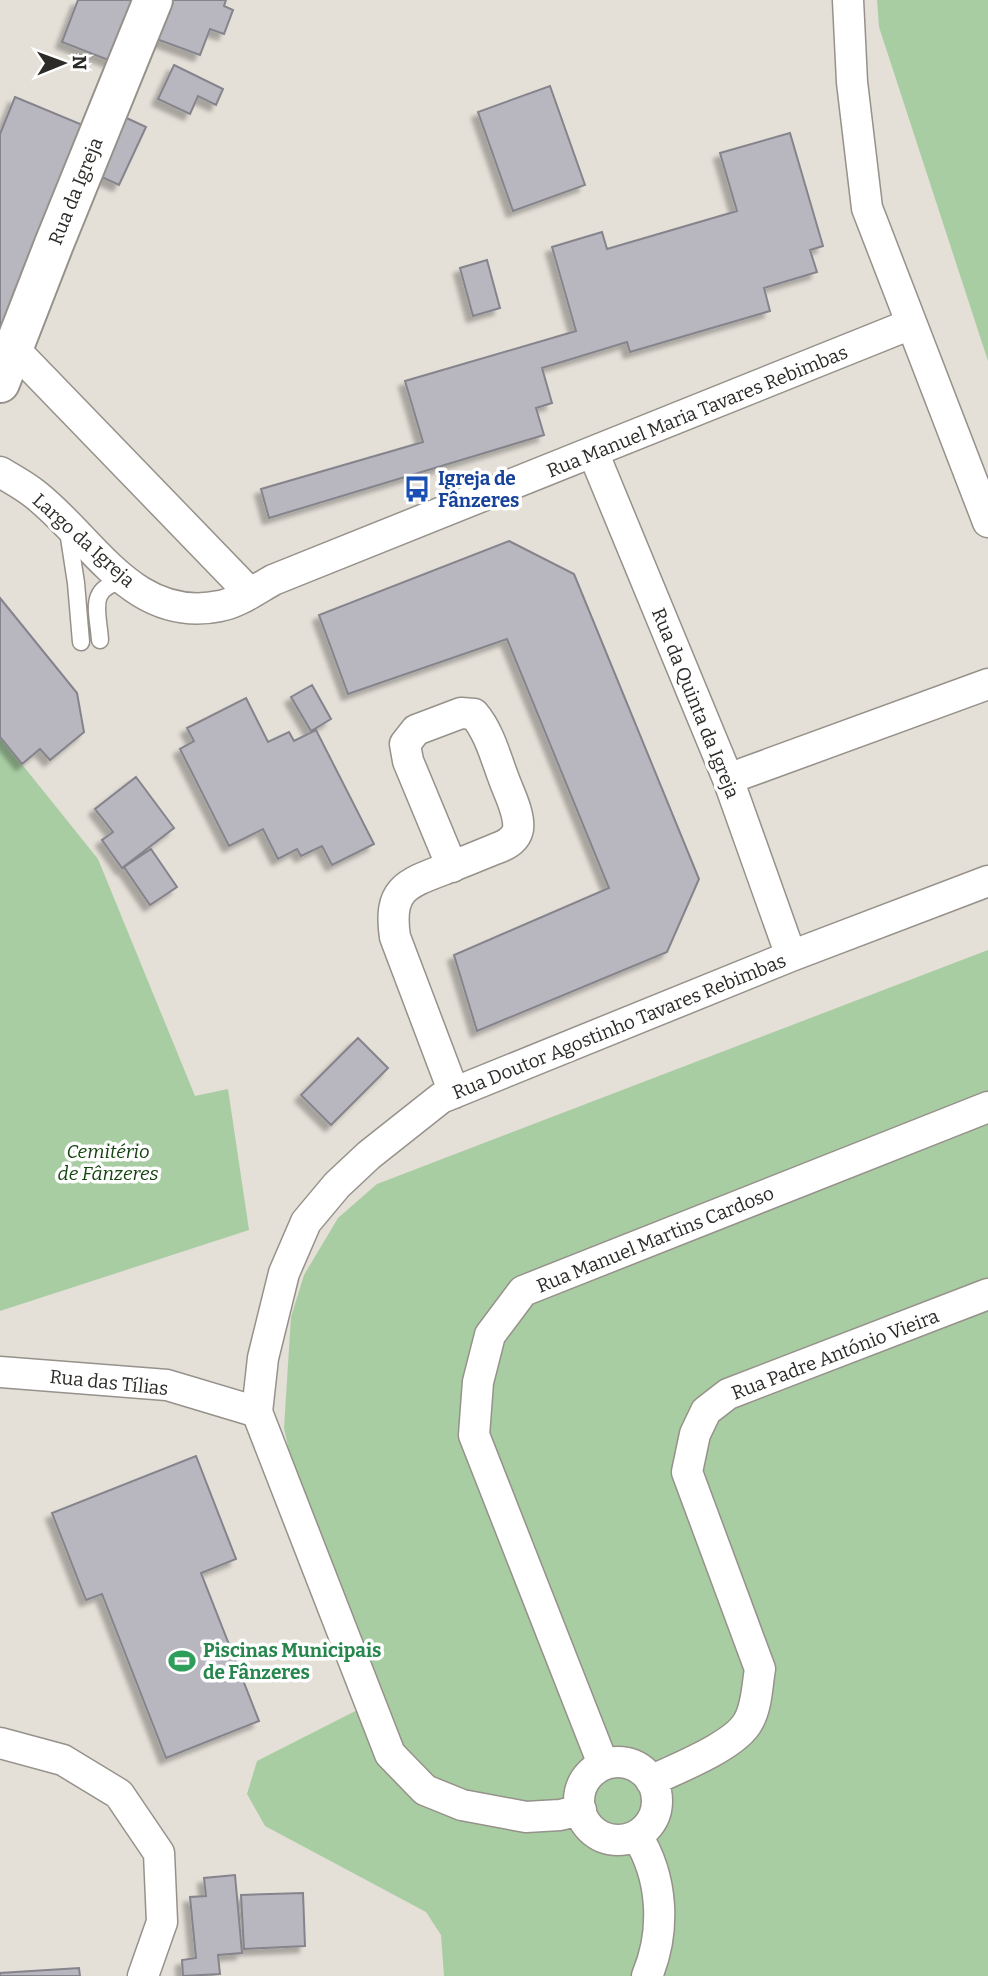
<svg xmlns="http://www.w3.org/2000/svg" width="988" height="1976" viewBox="0 0 988 1976" font-family="Bitter,serif">
<defs>
<filter id="shadow"><feDropShadow dx="-6" dy="6" stdDeviation="2" flood-color="#0004"/></filter>
</defs>
<rect width="100%" height="100%" fill="#e4dfd7"/>
<path fill="#a8cda2" d="M 877,0 L 988,0 L 988,361 L 879,27 Z
M 0,737 L 98,859 L 195,1096 L 228,1089 L 249,1230 L 0,1311 Z
M 988,950 L 988,1976 L 444,1976 L 441,1935 L 426,1912 L 265,1826 L 247,1794 L 257,1761 L 379,1699 L 297,1487 L 284,1428 L 291,1317 L 304,1275 L 338,1218 L 377,1184 Z"/>
<path fill="#b8b6be" stroke="#85848c" stroke-width="2" filter="url(#shadow)" d="M 78,0 L 140,0 L 116,63 L 62,42 Z
M 165,0 L 226,0 L 224,6 L 233,10 L 224,34 L 210,29 L 200,55 L 151,37 Z
M 174,65 L 223,89 L 216,105 L 198,96 L 190,114 L 158,99 Z
M 550,86 L 585,185 L 513,211 L 478,112 Z
M 15,97 L 85,126 L 3,326 L 0,325 L 0,134 Z
M 118,114 L 146,127 L 119,185 L 91,172 Z
M 790,133 L 823,246 L 810,250 L 817,272 L 764,288 L 770,311 L 630,352 L 627,342 L 542,368 L 552,403 L 536,408 L 544,435 L 269,518 L 261,489 L 423,442 L 405,381 L 576,331 L 552,247 L 602,232 L 607,249 L 737,211 L 720,153 Z
M 487,260 L 500,308 L 473,316 L 460,268 Z
M 509,541 L 574,574 L 699,879 L 667,952 L 477,1031 L 454,955 L 609,888 L 507,639 L 348,694 L 319,615 Z
M 0,598 L 77,693 L 84,732 L 50,760 L 40,749 L 22,764 L 0,737 Z
M 312,685 L 331,719 L 311,731 L 291,697 Z
M 246,698 L 268,742 L 289,732 L 294,741 L 316,730 L 374,844 L 332,865 L 322,846 L 301,856 L 297,849 L 278,859 L 263,829 L 229,846 L 180,749 L 194,741 L 187,728 Z
M 136,777 L 174,828 L 122,868 L 102,840 L 113,832 L 95,809 Z
M 151,849 L 177,887 L 150,905 L 124,867 Z
M 358,1038 L 388,1068 L 331,1125 L 301,1095 Z
M 196,1456 L 236,1559 L 201,1573 L 259,1721 L 166,1758 L 102,1594 L 86,1600 L 52,1513 Z
M 235,1875 L 242,1953 L 218,1955 L 220,1974 L 183,1976 L 182,1960 L 196,1958 L 190,1897 L 206,1896 L 204,1878 Z
M 303,1893 L 305,1946 L 244,1949 L 241,1895 Z
M 79,1968 L 80,1976 L 0,1976 L 0,1973 Z"/>
<g fill="none" stroke-linecap="round" stroke-linejoin="round">
<g stroke="#96918a" stroke-width="19">
<path id="lane" d="M 68,531 L 76,583 L 81,642
M 100,640 C 98,611 87,588 123,581"/>
</g>
<g stroke="#96918a" stroke-width="33">
<path id="street" d="M 848,0 L 852,82 L 867,208 L 988,522
M 13,348 L 250,593
M 593,452 L 728,779 L 791,956
M 0,472 C 12,479 25,486 36,495 C 93,540 134,624 220,606 C 238,603 257,589 273,580 L 911,324
M 728,779 L 988,684
M 452,867 L 408,761 L 405,744 L 416,730 L 461,713 L 474,714 C 490,733 496,759 505,782 C 510,795 520,815 518,829 C 516,840 504,846 495,849 C 478,856 461,863 445,869 C 405,884 388,890 395,937 L 454,1093
M 0,1372 L 167,1385 L 257,1412
M 0,1743 L 63,1760 L 119,1794 L 159,1853 L 162,1922 L 143,1976
M579 1801a39 39 0 1 1 78 0a39 39 0 1 1-78 0Z
M 603,1764 L 474,1435 L 478,1382 L 490,1335 L 523,1291 L 988,1107
M 651,1781 C 677,1768 735,1746 748,1722 C 757,1707 757,1686 760,1669 L 687,1472 L 695,1434 L 706,1411 L 728,1394 L 988,1294
M 581,1810 L 560,1815 L 526,1817 L 462,1805 L 425,1790 L 390,1754 L 257,1412 L 263,1358 L 284,1273 L 306,1222 L 337,1185 L 369,1155 L 441,1098 L 791,956 L 988,881
M 637,1836 C 663,1877 666,1931 647,1976"/>
</g>
<g stroke="#96918a" stroke-width="42">
<path id="secondary" d="M 0,383 L 54,244 L 153,0"/>
</g>
<use href="#lane" stroke="#fff" stroke-width="16"/>
<use href="#street" stroke="#fff" stroke-width="30"/>
<use href="#secondary" stroke="#fff" stroke-width="38"/>
</g>
<defs>
<g id="bus-bare" transform="scale(2.1)"><path d="M-5-6H5V4H4V6H2V4H-2V6H-4V4H-5ZM-3.5-4V0h7V-4ZM-3.5 1.2v1.5H-2V1.2ZM2 1.2v1.5H3.5V1.2Z" fill="#1a4fb4" stroke="#fff" stroke-width="2.5" paint-order="stroke"/></g>
<g id="stadium-bare" transform="scale(2.1)"><path d="M0-5a6.5 5 0 1 0 0 10a6.5 5 0 1 0 0-10ZM-3.5-1.8h7v3.6h-7Z" fill="#2e9e5b" stroke="#fff" stroke-width="2.5" paint-order="stroke"/></g>
</defs>
<g fill-rule="evenodd">
<use href="#bus-bare" x="417" y="489"/>
<use href="#stadium-bare" x="182" y="1661"/>
</g>
<g text-anchor="middle" stroke-width="7" stroke-linejoin="round" paint-order="stroke">
<g font-size="19" fill="#2d2b28" stroke="#fff">
<text transform="translate(75 191) rotate(-68)" y="7">Rua da Igreja</text>
<text transform="translate(697 411) rotate(-22)" y="7">Rua Manuel Maria Tavares Rebimbas</text>
<text transform="translate(84 540) rotate(42)" y="7">Largo da Igreja</text>
<text transform="translate(696 703) rotate(68)" y="7">Rua da Quinta da Igreja</text>
<text transform="translate(619 1026) rotate(-22)" y="7">Rua Doutor Agostinho Tavares Rebimbas</text>
<text transform="translate(655 1239) rotate(-22)" y="7">Rua Manuel Martins Cardoso</text>
<text transform="translate(835 1354) rotate(-21)" y="7">Rua Padre António Vieira</text>
<text transform="translate(109 1382) rotate(6)" y="7">Rua das Tílias</text>
</g>
<g font-size="19" font-weight="bold" fill="#164399" stroke="#fff" text-anchor="start">
<text x="438" y="485">Igreja de<tspan x="438" dy="22">Fânzeres</tspan></text>
</g>
<g font-size="19" font-style="italic" fill="#13430d" stroke="#fff">
<text x="108" y="1158">Cemitério<tspan x="108" dy="22">de Fânzeres</tspan></text>
</g>
<g font-size="19" font-weight="bold" fill="#27864d" stroke="#fff" text-anchor="start">
<text x="203" y="1657">Piscinas Municipais<tspan x="203" dy="22">de Fânzeres</tspan></text>
</g>
</g>
<g transform="translate(63 63) rotate(89)" stroke="#ffffff" stroke-width="5" paint-order="stroke">
<path d="M0-5L12 26L0 18L-12 26Z" fill="#2d2b28"/>
<text y="-10" font-size="19" font-weight="bold" text-anchor="middle" fill="#2d2b28">N</text>
</g>
</svg>
